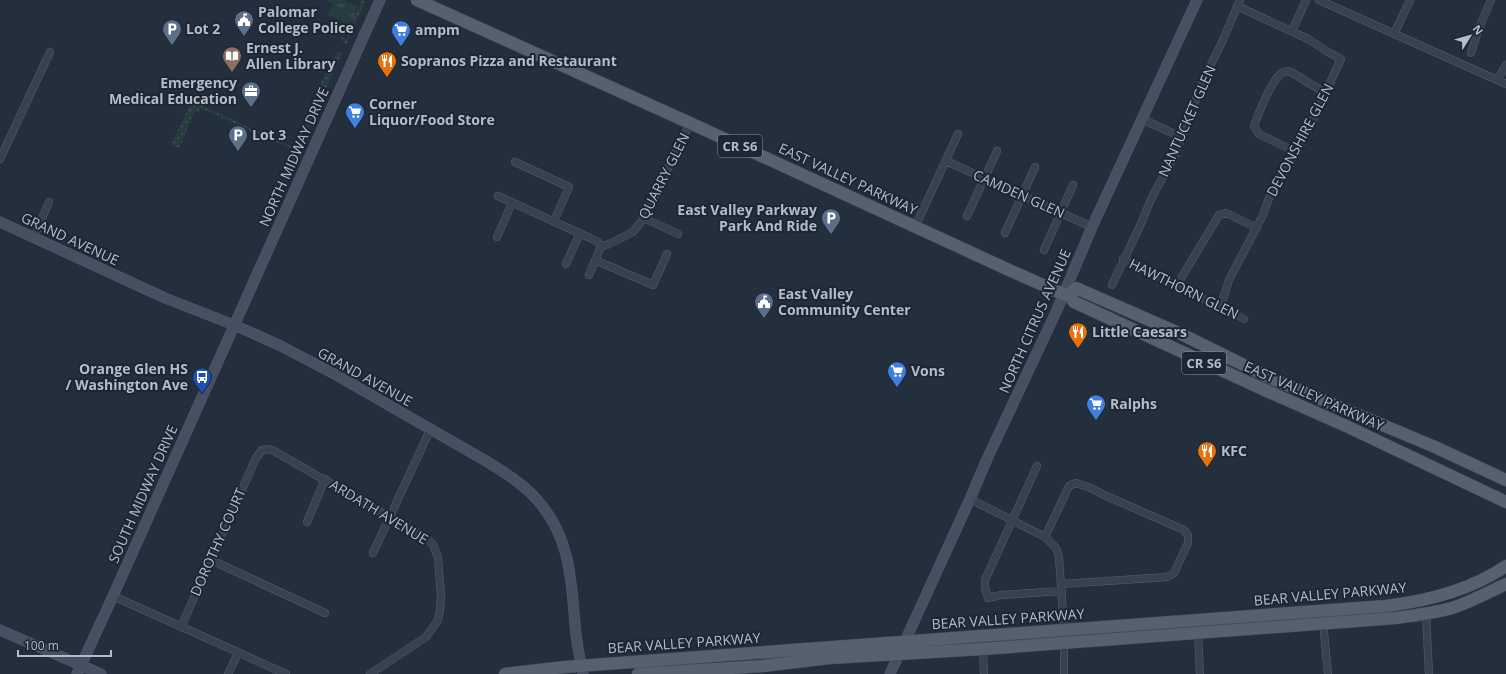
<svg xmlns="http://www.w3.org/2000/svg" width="1506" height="674" viewBox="0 0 1506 674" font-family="'Open Sans',sans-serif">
<defs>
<pattern id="grass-dots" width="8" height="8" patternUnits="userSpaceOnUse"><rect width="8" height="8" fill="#263c3f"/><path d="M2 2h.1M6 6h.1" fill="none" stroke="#435659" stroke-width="1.8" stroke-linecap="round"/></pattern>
<pattern id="park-tufts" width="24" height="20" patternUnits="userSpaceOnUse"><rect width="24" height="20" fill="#263c3f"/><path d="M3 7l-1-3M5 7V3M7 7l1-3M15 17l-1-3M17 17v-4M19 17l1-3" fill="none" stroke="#435659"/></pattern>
</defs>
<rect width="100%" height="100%" fill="#242f3e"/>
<path fill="url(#grass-dots)" d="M 362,0 L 366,0 L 346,44 L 341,40 L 342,37 L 347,39 L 352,26 L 320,11 L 351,24 Z
M 337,51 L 342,53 L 317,109 L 312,106 L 311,104 L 316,105 L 322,92 L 318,89 Z
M 192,101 L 299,150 L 287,178 L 280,176 L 281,175 L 285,176 L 293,158 L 289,156 L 292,149 L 200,108 L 199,108 L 199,112 L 195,111 L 179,148 L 171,145 Z
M 311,115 L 314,116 L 302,140 L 299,139 Z"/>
<path fill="url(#park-tufts)" d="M 325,0 L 345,0 L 345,2 L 349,4 L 350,3 L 358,6 L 351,24 L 328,14 L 333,4 Z"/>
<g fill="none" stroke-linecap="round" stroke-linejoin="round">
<g stroke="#565f6c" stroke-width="8">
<path id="street" d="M 1319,0 L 1506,84
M 1292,31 L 1306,0
M 1394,34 L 1410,0
M 1471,53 L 1479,28 L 1491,0
M 1497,80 L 1506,65
M 1142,119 L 1181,137
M 1296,152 L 1259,134 L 1254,126 C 1258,114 1272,79 1282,73 C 1285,71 1288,71 1291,72 L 1325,93
M 0,159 L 50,52
M 946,161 L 1092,227
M 515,162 L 569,187 L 554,221
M 498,196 L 590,238 L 598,242 L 601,246
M 967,216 L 997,151
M 644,218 L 678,234
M 915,227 L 958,134
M 1005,233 L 1035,167
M 34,237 L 49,202
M 497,237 L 512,203
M 601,246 L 607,245 L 633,232 L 644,218 L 690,123
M 1044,250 L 1073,185
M 1123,259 L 1244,319
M 595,260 L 653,285 L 667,254
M 566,264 L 580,233
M 589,275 L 601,246
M 1112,285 L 1140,226 L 1152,197 L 1175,155 L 1202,83 L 1222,42 L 1240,0
M 1177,285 L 1219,215 L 1226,213 L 1257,228
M 1219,307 L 1223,299 L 1229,280 L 1263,215 L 1269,198 L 1275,185 L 1296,152 L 1313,120 L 1341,59 L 1328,52 L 1308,39 L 1237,6
M 1037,466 L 985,580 L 985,588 L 988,598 L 1001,595 L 1062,591
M 970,499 L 1045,537 L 1056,548 L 1059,557 L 1064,630
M 307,522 L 325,479
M 1045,537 L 1069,486 L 1076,483 L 1091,488 L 1104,495 L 1184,530 L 1188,535 L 1188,543 L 1174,573 L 1167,577 L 1062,584
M 373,553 L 430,430
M 211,560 L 325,613
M 113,596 L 286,674
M 1322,611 L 1328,674
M 1426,614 L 1429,674
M 181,627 L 256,458 L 262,450 L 268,449 L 274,451 L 426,538 L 433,544 L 438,558 L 441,595 L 440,610 L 438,620 L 426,637 L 370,674
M 1198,633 L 1200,674
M 1064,642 L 1064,674
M 983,649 L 984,674
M 228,674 L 238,653"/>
</g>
<g stroke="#565f6c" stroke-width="11">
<path id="secondary" d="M 0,222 L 165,298 L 234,325 L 279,345 L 338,376 L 486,461 C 504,472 525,485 539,502 C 573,542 571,586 576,635 C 578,648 580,661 583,674
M 0,630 L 101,674
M 77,674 L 113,596 L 380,0
M 890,674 L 970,499 L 987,459 L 1057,310 L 1092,227 L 1197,0"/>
</g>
<g stroke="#414a57" stroke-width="13">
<path id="primary" d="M 417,0 L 690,123 L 1009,270 L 1063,294 L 1069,295 L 1074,302 L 1269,392 L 1344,425 L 1506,502
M 1069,295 L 1076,288 L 1181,334 L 1268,377 L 1435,447 L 1506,480
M 505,674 L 565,667 L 1386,606 C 1427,601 1471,590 1506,566
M 638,674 L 763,666 L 830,658 L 983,649 L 1396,618 C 1416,615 1436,613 1455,607 C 1472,601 1489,592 1506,584"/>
</g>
<use href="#street" stroke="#38414e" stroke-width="7"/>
<use href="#secondary" stroke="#465061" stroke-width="10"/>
<use href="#primary" stroke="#56606e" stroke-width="12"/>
</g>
<defs>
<g id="civic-pin" transform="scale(1)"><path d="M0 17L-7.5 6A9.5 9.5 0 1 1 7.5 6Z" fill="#5c6f8a" stroke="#1d2633"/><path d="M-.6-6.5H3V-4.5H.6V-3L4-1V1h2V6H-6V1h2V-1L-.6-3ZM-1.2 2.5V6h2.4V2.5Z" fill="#fff"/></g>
<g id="parking-pin" transform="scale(1)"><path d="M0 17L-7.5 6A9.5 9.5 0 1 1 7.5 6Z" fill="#5c6f8a" stroke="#1d2633"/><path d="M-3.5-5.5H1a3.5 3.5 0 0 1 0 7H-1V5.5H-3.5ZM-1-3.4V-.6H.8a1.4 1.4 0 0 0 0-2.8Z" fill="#fff"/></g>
<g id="supermarket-pin" transform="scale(1)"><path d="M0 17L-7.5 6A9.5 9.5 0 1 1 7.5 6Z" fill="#3f7fe0" stroke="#1d2633"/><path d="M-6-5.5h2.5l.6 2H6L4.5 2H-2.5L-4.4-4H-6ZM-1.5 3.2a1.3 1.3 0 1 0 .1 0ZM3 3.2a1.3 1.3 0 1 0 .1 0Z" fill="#fff"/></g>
<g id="library-pin" transform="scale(1)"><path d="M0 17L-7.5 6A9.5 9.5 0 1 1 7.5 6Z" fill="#8d6e63" stroke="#1d2633"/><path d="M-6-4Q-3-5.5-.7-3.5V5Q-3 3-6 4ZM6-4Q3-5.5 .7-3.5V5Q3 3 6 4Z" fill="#fff"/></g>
<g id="restaurant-pin" transform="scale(1)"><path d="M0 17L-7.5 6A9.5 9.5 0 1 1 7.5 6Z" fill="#e8710a" stroke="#1d2633"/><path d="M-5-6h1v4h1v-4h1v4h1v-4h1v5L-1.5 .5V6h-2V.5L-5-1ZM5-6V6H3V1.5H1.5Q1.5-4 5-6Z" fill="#fff"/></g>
<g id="office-pin" transform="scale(1)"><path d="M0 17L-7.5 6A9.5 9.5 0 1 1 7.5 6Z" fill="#5c6f8a" stroke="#1d2633"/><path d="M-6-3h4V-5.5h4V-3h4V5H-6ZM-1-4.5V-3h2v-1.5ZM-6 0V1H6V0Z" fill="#fff"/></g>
<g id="bus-pin" transform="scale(1)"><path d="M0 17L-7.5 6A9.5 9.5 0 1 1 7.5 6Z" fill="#1a4fb4" stroke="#1d2633"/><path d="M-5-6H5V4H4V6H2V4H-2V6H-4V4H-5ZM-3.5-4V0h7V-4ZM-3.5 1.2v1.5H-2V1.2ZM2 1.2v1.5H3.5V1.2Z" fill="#fff"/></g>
</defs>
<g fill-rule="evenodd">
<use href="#civic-pin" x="244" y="20"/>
<use href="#parking-pin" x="172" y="29"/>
<use href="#supermarket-pin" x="401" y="30"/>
<use href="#library-pin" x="232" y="56"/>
<use href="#restaurant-pin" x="387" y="61"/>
<use href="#office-pin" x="251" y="91"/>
<use href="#supermarket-pin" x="355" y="112"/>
<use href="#parking-pin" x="238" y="135"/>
<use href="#parking-pin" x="831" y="218"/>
<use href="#civic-pin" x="764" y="302"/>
<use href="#restaurant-pin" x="1078" y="332"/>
<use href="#supermarket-pin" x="897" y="371"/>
<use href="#bus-pin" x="202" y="377"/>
<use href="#supermarket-pin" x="1096" y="404"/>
<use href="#restaurant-pin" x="1207" y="451"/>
</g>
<g text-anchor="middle" stroke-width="4" stroke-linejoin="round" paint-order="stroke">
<g fill="#1d2633" stroke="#878f9c" stroke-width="1">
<rect x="718" y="135" width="44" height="22" rx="3"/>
<rect x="1182" y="352" width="44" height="22" rx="3"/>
</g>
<g font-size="13" font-weight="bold" fill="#b4bcc9">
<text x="740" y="151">CR S6</text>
<text x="1204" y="368">CR S6</text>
</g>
<g font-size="14" font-weight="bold" fill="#b4bcc9" stroke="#1d2633" text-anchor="start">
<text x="258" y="17">Palomar<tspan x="258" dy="16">College Police</tspan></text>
<text x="186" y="34">Lot 2</text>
<text x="415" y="35">ampm</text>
<text x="246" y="53">Ernest J.<tspan x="246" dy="16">Allen Library</tspan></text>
<text x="401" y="66">Sopranos Pizza and Restaurant</text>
<text x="237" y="88" text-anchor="end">Emergency<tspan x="237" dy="16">Medical Education</tspan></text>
<text x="369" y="109">Corner<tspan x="369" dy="16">Liquor/Food Store</tspan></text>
<text x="252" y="140">Lot 3</text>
<text x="817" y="215" text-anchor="end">East Valley Parkway<tspan x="817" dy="16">Park And Ride</tspan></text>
<text x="778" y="299">East Valley<tspan x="778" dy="16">Community Center</tspan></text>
<text x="1092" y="337">Little Caesars</text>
<text x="188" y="374" text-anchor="end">Orange Glen HS<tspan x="188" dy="16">/ Washington Ave</tspan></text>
<text x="911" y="376">Vons</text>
<text x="1110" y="409">Ralphs</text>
<text x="1221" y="456">KFC</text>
</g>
<g font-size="14" fill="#b4bcc9" stroke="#1d2633">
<text transform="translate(1187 121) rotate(-66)" y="5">NANTUCKET GLEN</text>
<text transform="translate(1300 140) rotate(-62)" y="5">DEVONSHIRE GLEN</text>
<text transform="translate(294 157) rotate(-66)" y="5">NORTH MIDWAY DRIVE</text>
<text transform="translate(664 176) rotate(-63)" y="5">QUARRY GLEN</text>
<text transform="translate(848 179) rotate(25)" y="5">EAST VALLEY PARKWAY</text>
<text transform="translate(1019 194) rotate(24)" y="5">CAMDEN GLEN</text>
<text transform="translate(70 239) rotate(25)" y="5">GRAND AVENUE</text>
<text transform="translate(1184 289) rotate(26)" y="5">HAWTHORN GLEN</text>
<text transform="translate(1035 321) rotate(-66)" y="5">NORTH CITRUS AVENUE</text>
<text transform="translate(365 377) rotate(29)" y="5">GRAND AVENUE</text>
<text transform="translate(1314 396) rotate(24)" y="5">EAST VALLEY PARKWAY</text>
<text transform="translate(143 494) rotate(-66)" y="5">SOUTH MIDWAY DRIVE</text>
<text transform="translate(379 512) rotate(31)" y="5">ARDATH AVENUE</text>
<text transform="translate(218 542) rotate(-66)" y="5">DOROTHY COURT</text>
<text transform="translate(1330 594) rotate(-5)" y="5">BEAR VALLEY PARKWAY</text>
<text transform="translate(1008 619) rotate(-4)" y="5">BEAR VALLEY PARKWAY</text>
<text transform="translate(684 643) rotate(-4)" y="5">BEAR VALLEY PARKWAY</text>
</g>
</g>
<g transform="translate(1470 36) rotate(53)" stroke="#1d2633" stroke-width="3" paint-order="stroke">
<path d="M0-3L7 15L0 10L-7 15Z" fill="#b4bcc9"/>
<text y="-6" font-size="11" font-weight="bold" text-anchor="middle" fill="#b4bcc9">N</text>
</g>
<path d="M18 650v6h93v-6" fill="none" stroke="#b4bcc9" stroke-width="2"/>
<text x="24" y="650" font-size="12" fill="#b4bcc9" stroke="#1d2633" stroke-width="3" paint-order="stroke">100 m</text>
</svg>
